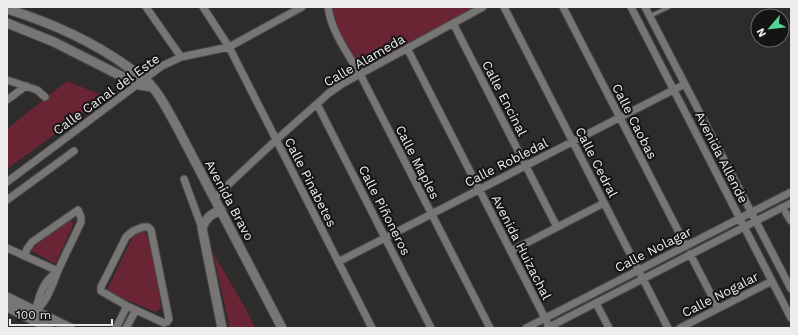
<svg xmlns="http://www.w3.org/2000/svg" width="798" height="335" viewBox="0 0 798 335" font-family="'Work Sans',sans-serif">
<rect width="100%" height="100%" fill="#2e2b2b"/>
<path fill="#692534" d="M 330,7 L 482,7 L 360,73 L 330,17 Z
M 67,81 L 106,97 L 7,169 L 7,129 Z
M 69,219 L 73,222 L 72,228 L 55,264 L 30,250 Z
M 143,230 C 153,237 159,293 161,308 L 156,312 L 106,292 L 134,234 Z
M 213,253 L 246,309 L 255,328 L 230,328 Z"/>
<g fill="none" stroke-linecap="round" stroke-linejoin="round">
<g stroke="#4a4848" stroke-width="5.5">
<path id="lane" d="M 650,16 L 669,7"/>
</g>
<g stroke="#4a4848" stroke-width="9">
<path id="street" d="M 146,7 L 181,57
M 203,7 L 229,47 L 372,328
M 328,7 C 331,31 348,54 360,74 L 490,328
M 504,7 L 668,328
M 563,7 L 686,246
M 631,7 L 791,318
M 645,7 L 791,289
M 453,23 L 557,227
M 407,48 L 550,328
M 7,80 L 37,90 L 45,97
M 7,100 L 26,86
M 317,104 L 431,328
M 184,179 L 202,228
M 7,182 L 162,66 L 181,57 L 229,47 L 302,7
M 214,198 L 276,140 L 329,93 L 342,84 L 483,7
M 7,200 L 74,151
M 786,213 L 791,221
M 143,227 L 148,227 L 151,230 L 169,319 L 167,322 L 164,323 L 127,306 L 101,291 L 101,287 L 126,237 L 133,231 Z
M 7,248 L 58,271
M 511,251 L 604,203
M 690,254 L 718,308
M 24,256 L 27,249 L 32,242 L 78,210 L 81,217 L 81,222 C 74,238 65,254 58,271 C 52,285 48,301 35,311
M 338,262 L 685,84
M 596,303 L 609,328
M 35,313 C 39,296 42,282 58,271
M 116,328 L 127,306
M 126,328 L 136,310
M 526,328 L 791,192
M 547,328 L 791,203
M 680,328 L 772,281"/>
</g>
<g stroke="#4a4848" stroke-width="11">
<path id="secondary" d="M 7,9 C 49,22 92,41 128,67 C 133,71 140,74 145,79 C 159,92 168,111 177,127 L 282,328
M 7,23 L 54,42 L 139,85 L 151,87
M 221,210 C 211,214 206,218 202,228 L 222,328
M 7,297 L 70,328
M 7,307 L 49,328"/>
</g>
<use href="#lane" stroke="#787575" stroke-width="3.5"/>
<use href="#street" stroke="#787575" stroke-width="7"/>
<use href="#secondary" stroke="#787575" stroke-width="9"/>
</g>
<g text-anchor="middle" stroke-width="4" stroke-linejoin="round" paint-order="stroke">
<g font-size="13" fill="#edebec" stroke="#151414">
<text transform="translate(364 60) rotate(-30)" y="5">Calle Alameda</text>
<text transform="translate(106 94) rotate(-36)" y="5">Calle Canal del Este</text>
<text transform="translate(505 98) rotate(63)" y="5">Calle Encinal</text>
<text transform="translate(635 121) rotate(63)" y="5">Calle Caobas</text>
<text transform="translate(722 157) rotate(63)" y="5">Avenida Allende</text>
<text transform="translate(418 162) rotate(63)" y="5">Calle Maples</text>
<text transform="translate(506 162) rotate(-27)" y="5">Calle Robledal</text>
<text transform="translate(597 162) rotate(63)" y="5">Calle Cedral</text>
<text transform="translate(311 182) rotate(63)" y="5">Calle Pinabetes</text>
<text transform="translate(230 200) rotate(62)" y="5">Avenida Bravo</text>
<text transform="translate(385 210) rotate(63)" y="5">Calle Piñoneros</text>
<text transform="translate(522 247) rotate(63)" y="5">Avenida Huizachal</text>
<text transform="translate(653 249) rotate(-27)" y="5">Calle Nolagar</text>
<text transform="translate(720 294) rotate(-27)" y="5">Calle Nogalar</text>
</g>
</g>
<rect width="798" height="335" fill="none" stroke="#edebec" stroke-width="16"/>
<g transform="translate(770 28) rotate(242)"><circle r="19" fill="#151414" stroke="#6b6a6a"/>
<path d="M0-3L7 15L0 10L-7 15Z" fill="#53d396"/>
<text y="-6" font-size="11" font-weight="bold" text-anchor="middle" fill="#edebec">N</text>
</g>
<path d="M10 319v6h102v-6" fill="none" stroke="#edebec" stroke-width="2"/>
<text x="16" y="319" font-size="12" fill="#edebec" stroke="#151414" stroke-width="3" paint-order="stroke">100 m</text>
</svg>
